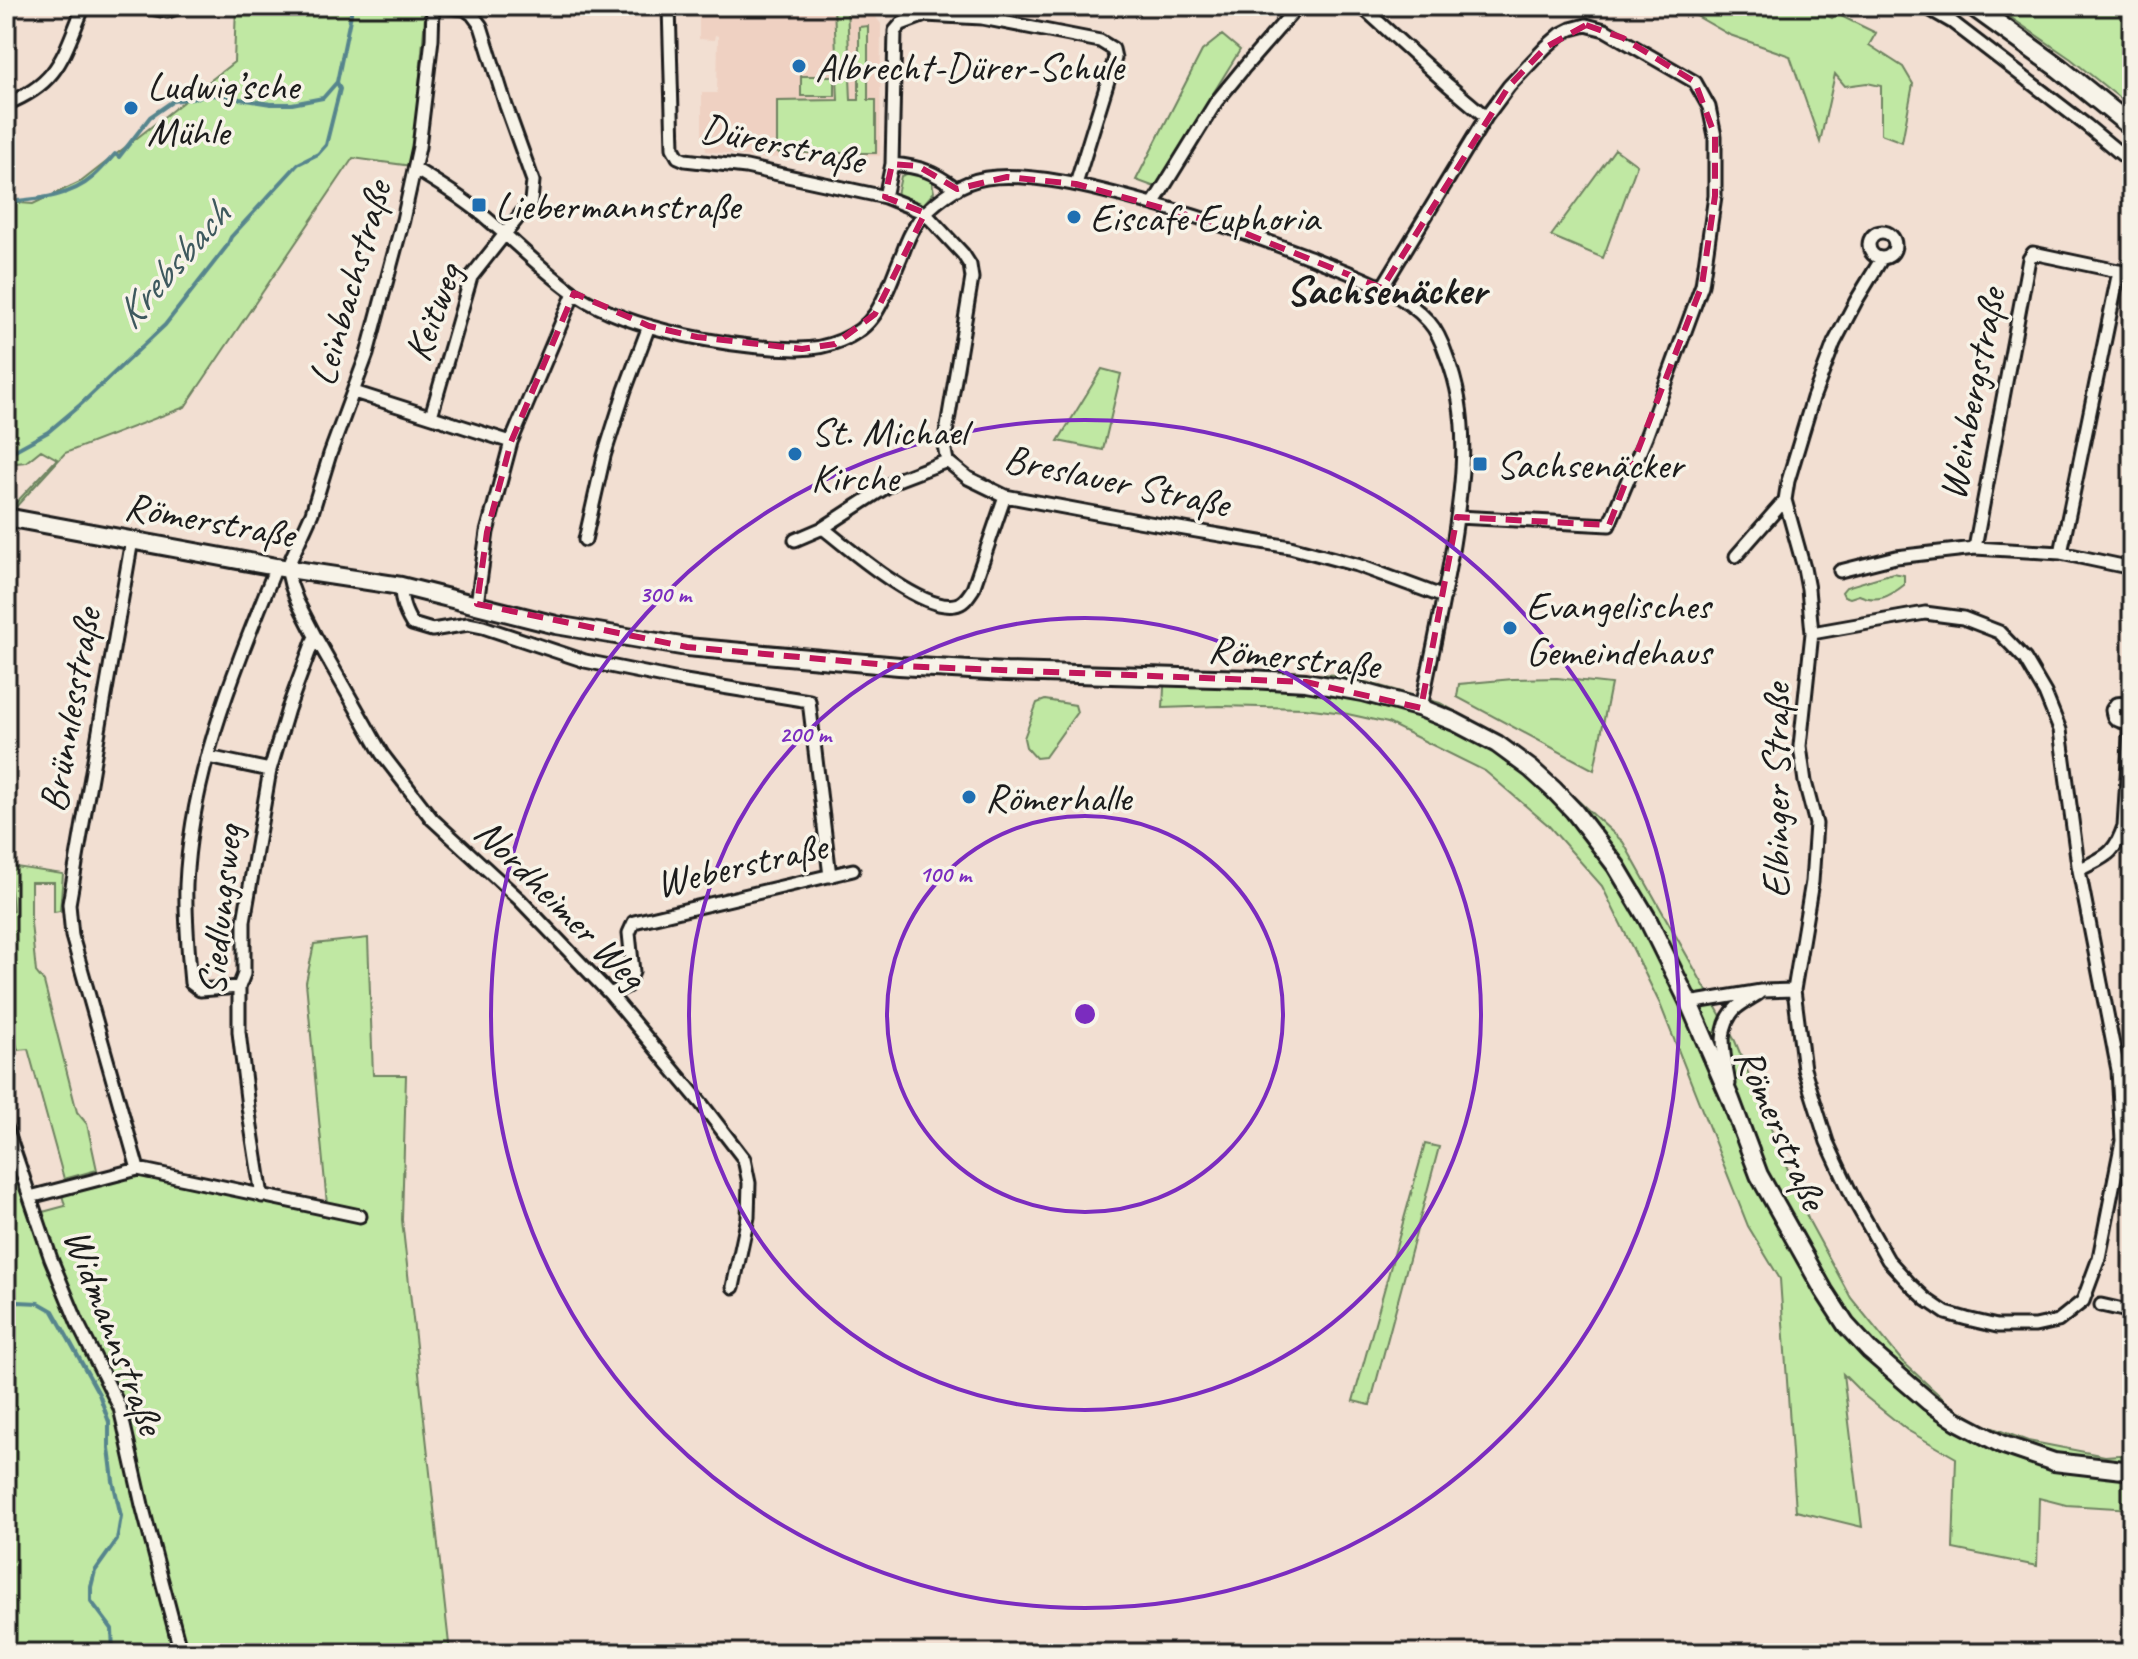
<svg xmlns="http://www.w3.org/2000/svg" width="2138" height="1659" viewBox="0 0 2138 1659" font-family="Caveat,sans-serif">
<rect width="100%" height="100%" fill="#f2dfd2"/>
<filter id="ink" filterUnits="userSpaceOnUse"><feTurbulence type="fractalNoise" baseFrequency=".0125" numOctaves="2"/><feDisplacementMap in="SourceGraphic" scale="16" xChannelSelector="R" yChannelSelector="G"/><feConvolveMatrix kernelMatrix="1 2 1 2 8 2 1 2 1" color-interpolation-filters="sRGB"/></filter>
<g filter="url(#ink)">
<path fill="#efd1c2" d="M 699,6 L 874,6 L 876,17 L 881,24 L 880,156 L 760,158 L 706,151 L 705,142 L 702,142 L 702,93 L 717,93 L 718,36 L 715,35 L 714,40 L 699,39 Z"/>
<path fill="#c0e8a3" stroke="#6e8260" stroke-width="2" d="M 236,6 L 426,6 L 412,166 L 353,158 L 185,407 L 65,453 L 13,510 L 6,508 L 6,505 L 13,506 L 57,459 L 41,450 L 26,462 L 6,464 L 6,202 L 33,204 L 82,181 L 234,62 Z
M 834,6 L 847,6 L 851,100 L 859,100 L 859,27 L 868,26 L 868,100 L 876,100 L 876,153 L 777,153 L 777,101 L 838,100 Z
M 1679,6 L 1810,6 L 1832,18 L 1837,14 L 1876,33 L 1869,45 L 1903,67 L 1913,84 L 1902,142 L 1881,134 L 1881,86 L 1867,83 L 1845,86 L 1835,74 L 1820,142 L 1790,56 L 1730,35 Z
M 1994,6 L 2132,6 L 2132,108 L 2071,59 Z
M 1222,35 L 1240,50 L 1155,187 L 1136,180 L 1202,51 Z
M 801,76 L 835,76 L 835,96 L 801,96 Z
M 1615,149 L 1637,165 L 1603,258 L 1551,236 Z
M 912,172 L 923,175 L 932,182 L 934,192 L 923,205 L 897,195 L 901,176 Z
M 1102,369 L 1121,374 L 1103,450 L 1058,441 Z
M 1893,573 L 1904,575 L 1904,585 C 1889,597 1877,603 1859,595 L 1850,598 L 1844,596 L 1842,592 L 1846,587 Z
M 1165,668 L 1341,675 L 1440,703 L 1487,729 L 1534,760 L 1623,842 L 1735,1041 L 1809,1221 L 1851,1298 L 1902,1361 L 1950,1405 L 1985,1425 L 2028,1441 L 2105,1456 L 2132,1454 L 2132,1509 L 2066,1505 L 2039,1498 L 2037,1566 L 1953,1549 L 1956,1458 L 1907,1430 L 1866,1397 L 1843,1374 L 1862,1527 L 1796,1511 L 1780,1279 L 1748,1226 L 1660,1004 L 1602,886 L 1548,825 L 1485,771 L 1388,723 L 1343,713 L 1305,708 L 1219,706 L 1163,708 Z
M 1557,678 L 1611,684 L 1594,770 L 1457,697 L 1459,684 L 1513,679 Z
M 1045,700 L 1075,705 L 1077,712 L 1045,757 L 1036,758 L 1026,747 L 1024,738 L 1037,703 Z
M 9,866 L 63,874 L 60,911 L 54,912 L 54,882 L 31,882 L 31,923 L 36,972 L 44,982 L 77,1112 L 87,1124 L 97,1170 L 64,1179 L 28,1049 L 18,1050 L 6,1008 L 6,913 L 13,911 Z
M 368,938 L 373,1075 L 406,1075 L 402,1220 L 450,1653 L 6,1653 L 6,1144 L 24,1200 L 34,1199 L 39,1213 L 65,1206 L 61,1191 L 138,1172 L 328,1215 L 306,982 L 314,944 Z
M 1425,1144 L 1439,1147 L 1370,1405 L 1353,1401 Z"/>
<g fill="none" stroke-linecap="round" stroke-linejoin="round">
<path stroke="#56858d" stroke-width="4" d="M 6,202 C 36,199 69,198 93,177 C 101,170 108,162 115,154 L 119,157 L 150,117 L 173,101 L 214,95 L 271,104 L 292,104 L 323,98 L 337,82 L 351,14 L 351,6
M 6,455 L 48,432 L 80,405 L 165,325 L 227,246 L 231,237 L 298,164 L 318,154 L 326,145 L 340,89 L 337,82
M 6,1304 L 18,1302 L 39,1303 L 53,1311 L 99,1394 L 109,1422 L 109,1448 L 113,1481 L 121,1516 L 117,1540 L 95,1571 L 91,1587 L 91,1601 L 112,1629 L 113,1653"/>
<g stroke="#1c1c1c" stroke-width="17">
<path id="street" d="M 139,6 L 168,11 L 184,6
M 433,6 L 432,39 L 419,147 L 403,220 L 367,354 L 330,454 L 312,513 L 287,568 L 291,585 L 297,601 L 315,636 L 382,754 L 432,819 L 519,899 L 610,994 L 701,1103 L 744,1159 L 749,1183 L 748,1217 L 733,1287
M 669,6 L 673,148 L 678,157 L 685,160 L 746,167 L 885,197 L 925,213 L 963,254 L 970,265 L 972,278 L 944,445 L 947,461 L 968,478 L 1005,496 L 1138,521 L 1290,547 L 1357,565 L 1444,597
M 1361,6 L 1448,85 L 1486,117
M 1924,6 L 1952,22 L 2086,125 L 2132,163
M 6,104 C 60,83 63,55 84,6
M 892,164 C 921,167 933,171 957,189
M 415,169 C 435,181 456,194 474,208 C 510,236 540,270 577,295 C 632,331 733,348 798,349 C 826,349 859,338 875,314 C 886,298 893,275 901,257 C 905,247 908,237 914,228 C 923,211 950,190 968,183 C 1017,162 1127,197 1177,211 C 1223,224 1267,241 1312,258 C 1351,274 1400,289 1429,322 C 1438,332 1443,345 1447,357 C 1471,418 1463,482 1453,545 C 1444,599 1432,653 1421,708
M 885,197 L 892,164 L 895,31 L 901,24 L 925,15 L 982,18 L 1100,41 L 1113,49 L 1115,58 L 1076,184
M 1153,204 L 1216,102 L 1243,69 L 1298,6
M1869 245a13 13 0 1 1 26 0a13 13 0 1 1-26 0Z
M 1382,288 L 1486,117 L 1509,86 L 1546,47 L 1561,34 L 1571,29 L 1586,25 L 1605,30 L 1695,82 L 1709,107 L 1715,136 L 1715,196 L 1702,285 L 1646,437 L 1609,525 L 1457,517
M 354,392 L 511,442
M 431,416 L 471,277 L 531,201 L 533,181 L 506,106 L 481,26 L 472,14 L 465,9 L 442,6
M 823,528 C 849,549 922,612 955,605 C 964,604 968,596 973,589 L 1005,496
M 132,540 L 69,904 L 72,936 L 138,1169
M 585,540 L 604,456 L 625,390 L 649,326
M 795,540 L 823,528 L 897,480 L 947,461
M 1975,548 L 2029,259 L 2033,253 L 2132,274
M 2061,553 L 2119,271
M 1736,556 L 1785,500
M 1840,571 L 1896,557 L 1975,548 L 2061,553 L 2132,568
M 401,586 C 401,601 404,611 412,624 L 432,630 L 468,624 L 483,627 L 585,661 L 679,680 L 809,701 L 830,876
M 477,604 L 487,532 L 511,442 L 574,293
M 208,757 L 270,770
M 2079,870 C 2105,856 2114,856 2124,826 L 2131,711 C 2127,705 2124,702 2116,704 L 2112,710 C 2113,718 2115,720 2123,722 L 2129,718
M 239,987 L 200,990 L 191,983 C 188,950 185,917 186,885 C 191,773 235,669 276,567
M 1794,990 L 1812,882 L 1816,824 L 1805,782 L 1800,746 L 1812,633 L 1808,589 L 1804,568 L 1785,500 L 1788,481 L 1813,398 L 1834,343 L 1856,301 L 1882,258
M 610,994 L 627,986 L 633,972 L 629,933 L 634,922 L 853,870
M 1689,1003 L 1761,991 L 1794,990 L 1804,1069 L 1827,1142 L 1853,1198 L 1888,1260 L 1910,1284 L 1927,1300 L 1946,1313 L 1967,1319 L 1997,1326 L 2035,1326 L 2058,1321 L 2083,1301 L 2099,1258 L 2122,1141 L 2118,1070 L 2078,865 L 2060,730 L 2045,693 L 2025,659 L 1999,632 L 1963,618 L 1925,613 L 1812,633
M 1729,1084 C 1725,1058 1715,1028 1736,1008 C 1743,1002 1752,998 1759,993
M 6,1127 L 51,1259 L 78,1324 L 120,1408 L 142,1505 L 181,1653
M 262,1196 L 248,1107 L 239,1032 L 239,987 L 244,974 L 244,921 L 270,770 L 288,709 L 315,636
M 30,1197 L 138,1169 L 360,1216
M 2101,1305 L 2132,1312"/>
</g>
<g stroke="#1c1c1c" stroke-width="22">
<path id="secondary" d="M 6,517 L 276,567 L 401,586 L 556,625 L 687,647 L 899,666 L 1006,672 L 1250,679 L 1306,682 L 1362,692 L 1421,708 L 1455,722 L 1497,744 L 1531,769 L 1554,790 L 1574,811 L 1616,866 L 1647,918 L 1689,1003 L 1731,1100 L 1759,1175 L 1824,1291 L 1846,1325 L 1870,1351 L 1929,1402 L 1957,1421 L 2001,1444 L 2054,1462 L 2132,1471"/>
</g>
<g stroke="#1c1c1c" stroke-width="24">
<path id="primary" d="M 1973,6 L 2059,68 L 2132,127"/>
</g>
<use href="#street" stroke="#f7f3e8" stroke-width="11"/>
<use href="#secondary" stroke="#f7f3e8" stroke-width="16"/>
<use href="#primary" stroke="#f7f3e8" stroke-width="18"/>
</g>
</g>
<path fill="none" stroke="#c2185b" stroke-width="6" stroke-dasharray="16 10" stroke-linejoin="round" d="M 1586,25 L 1623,38 L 1695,82 L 1715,136 L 1715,196 L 1702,285 L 1609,525 L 1457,517 L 1421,708 L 1306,682 L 899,666 L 687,647 L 477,604 L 487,532 L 511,442 L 574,293 L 649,326 L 697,337 L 802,349 L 835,344 L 875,314 L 925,213 L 885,197 L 892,164 L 918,166 L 957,189 L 1007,177 L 1076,184 L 1227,226 L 1382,288 L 1509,86 L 1546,47 Z"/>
<g fill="none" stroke="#7b2cbf" stroke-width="4">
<circle cx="1085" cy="1014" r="198"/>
<circle cx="1085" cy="1014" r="396"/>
<circle cx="1085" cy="1014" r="594"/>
</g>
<g fill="#1f6fb2" stroke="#f7f3e8" stroke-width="3">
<circle cx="799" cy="66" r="8"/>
<circle cx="131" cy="108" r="8"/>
<rect x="471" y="197" width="16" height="16" rx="4"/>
<circle cx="1074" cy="217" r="8"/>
<circle cx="795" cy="454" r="8"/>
<rect x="1472" y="456" width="16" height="16" rx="4"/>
<circle cx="1510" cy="628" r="8"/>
<circle cx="969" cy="797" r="8"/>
</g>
<g text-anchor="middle" stroke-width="7" stroke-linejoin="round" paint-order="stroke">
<g font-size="40" fill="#1c1c1c" stroke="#f7f3e8" text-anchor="start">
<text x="815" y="80">Albrecht-Dürer-Schule</text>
<text x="147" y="99">Ludwig’sche<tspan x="147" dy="46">Mühle</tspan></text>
<text x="495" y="219">Liebermannstraße</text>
<text x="1090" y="231">Eiscafe Euphoria</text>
<text x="811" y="445">St. Michael<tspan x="811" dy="46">Kirche</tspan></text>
<text x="1496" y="478">Sachsenäcker</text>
<text x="1526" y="619">Evangelisches<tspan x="1526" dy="46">Gemeindehaus</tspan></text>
<text x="985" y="811">Römerhalle</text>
</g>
<g font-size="40" fill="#1c1c1c" stroke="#f7f3e8">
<text transform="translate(783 143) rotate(12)" y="14">Dürerstraße</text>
<text transform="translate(349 283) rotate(-74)" y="14">Leinbachstraße</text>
<text transform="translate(432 312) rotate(-70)" y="14">Keitweg</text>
<text transform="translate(1971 394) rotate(-79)" y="14">Weinbergstraße</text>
<text transform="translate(1117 480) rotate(12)" y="14">Breslauer Straße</text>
<text transform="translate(210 519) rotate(10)" y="14">Römerstraße</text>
<text transform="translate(1294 656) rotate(6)" y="14">Römerstraße</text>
<text transform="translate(69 710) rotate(-80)" y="14">Brünnlesstraße</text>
<text transform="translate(1775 791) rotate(-90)" y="14">Elbinger Straße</text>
<text transform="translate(741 864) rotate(-13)" y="14">Weberstraße</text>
<text transform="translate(561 903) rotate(45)" y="14">Nordheimer Weg</text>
<text transform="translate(219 910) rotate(-84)" y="14">Siedlungsweg</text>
<text transform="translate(1782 1128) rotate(66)" y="14">Römerstraße</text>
<text transform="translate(115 1331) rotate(69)" y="14">Widmannstraße</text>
</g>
<g font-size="42" font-style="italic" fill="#3e595e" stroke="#f7f3e8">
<text transform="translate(171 264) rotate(-49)" y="15">Krebsbach</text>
</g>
<g font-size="42" font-weight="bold" fill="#1c1c1c" stroke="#f7f3e8">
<text x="1386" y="304">Sachsenäcker</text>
</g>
</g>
<circle cx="1085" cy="1014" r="12" fill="#7b2cbf" stroke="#f7f3e8" stroke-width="4"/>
<g font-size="24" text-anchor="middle" font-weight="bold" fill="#7b2cbf" stroke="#f7f3e8" stroke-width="7" stroke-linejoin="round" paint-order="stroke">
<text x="665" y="602">300 m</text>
<text x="805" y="742">200 m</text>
<text x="945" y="882">100 m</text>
</g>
<rect width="2138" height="1659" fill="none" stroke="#f7f3e8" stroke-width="32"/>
<rect x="16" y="16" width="2106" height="1627" fill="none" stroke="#1c1c1c" stroke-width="3" filter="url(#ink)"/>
</svg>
